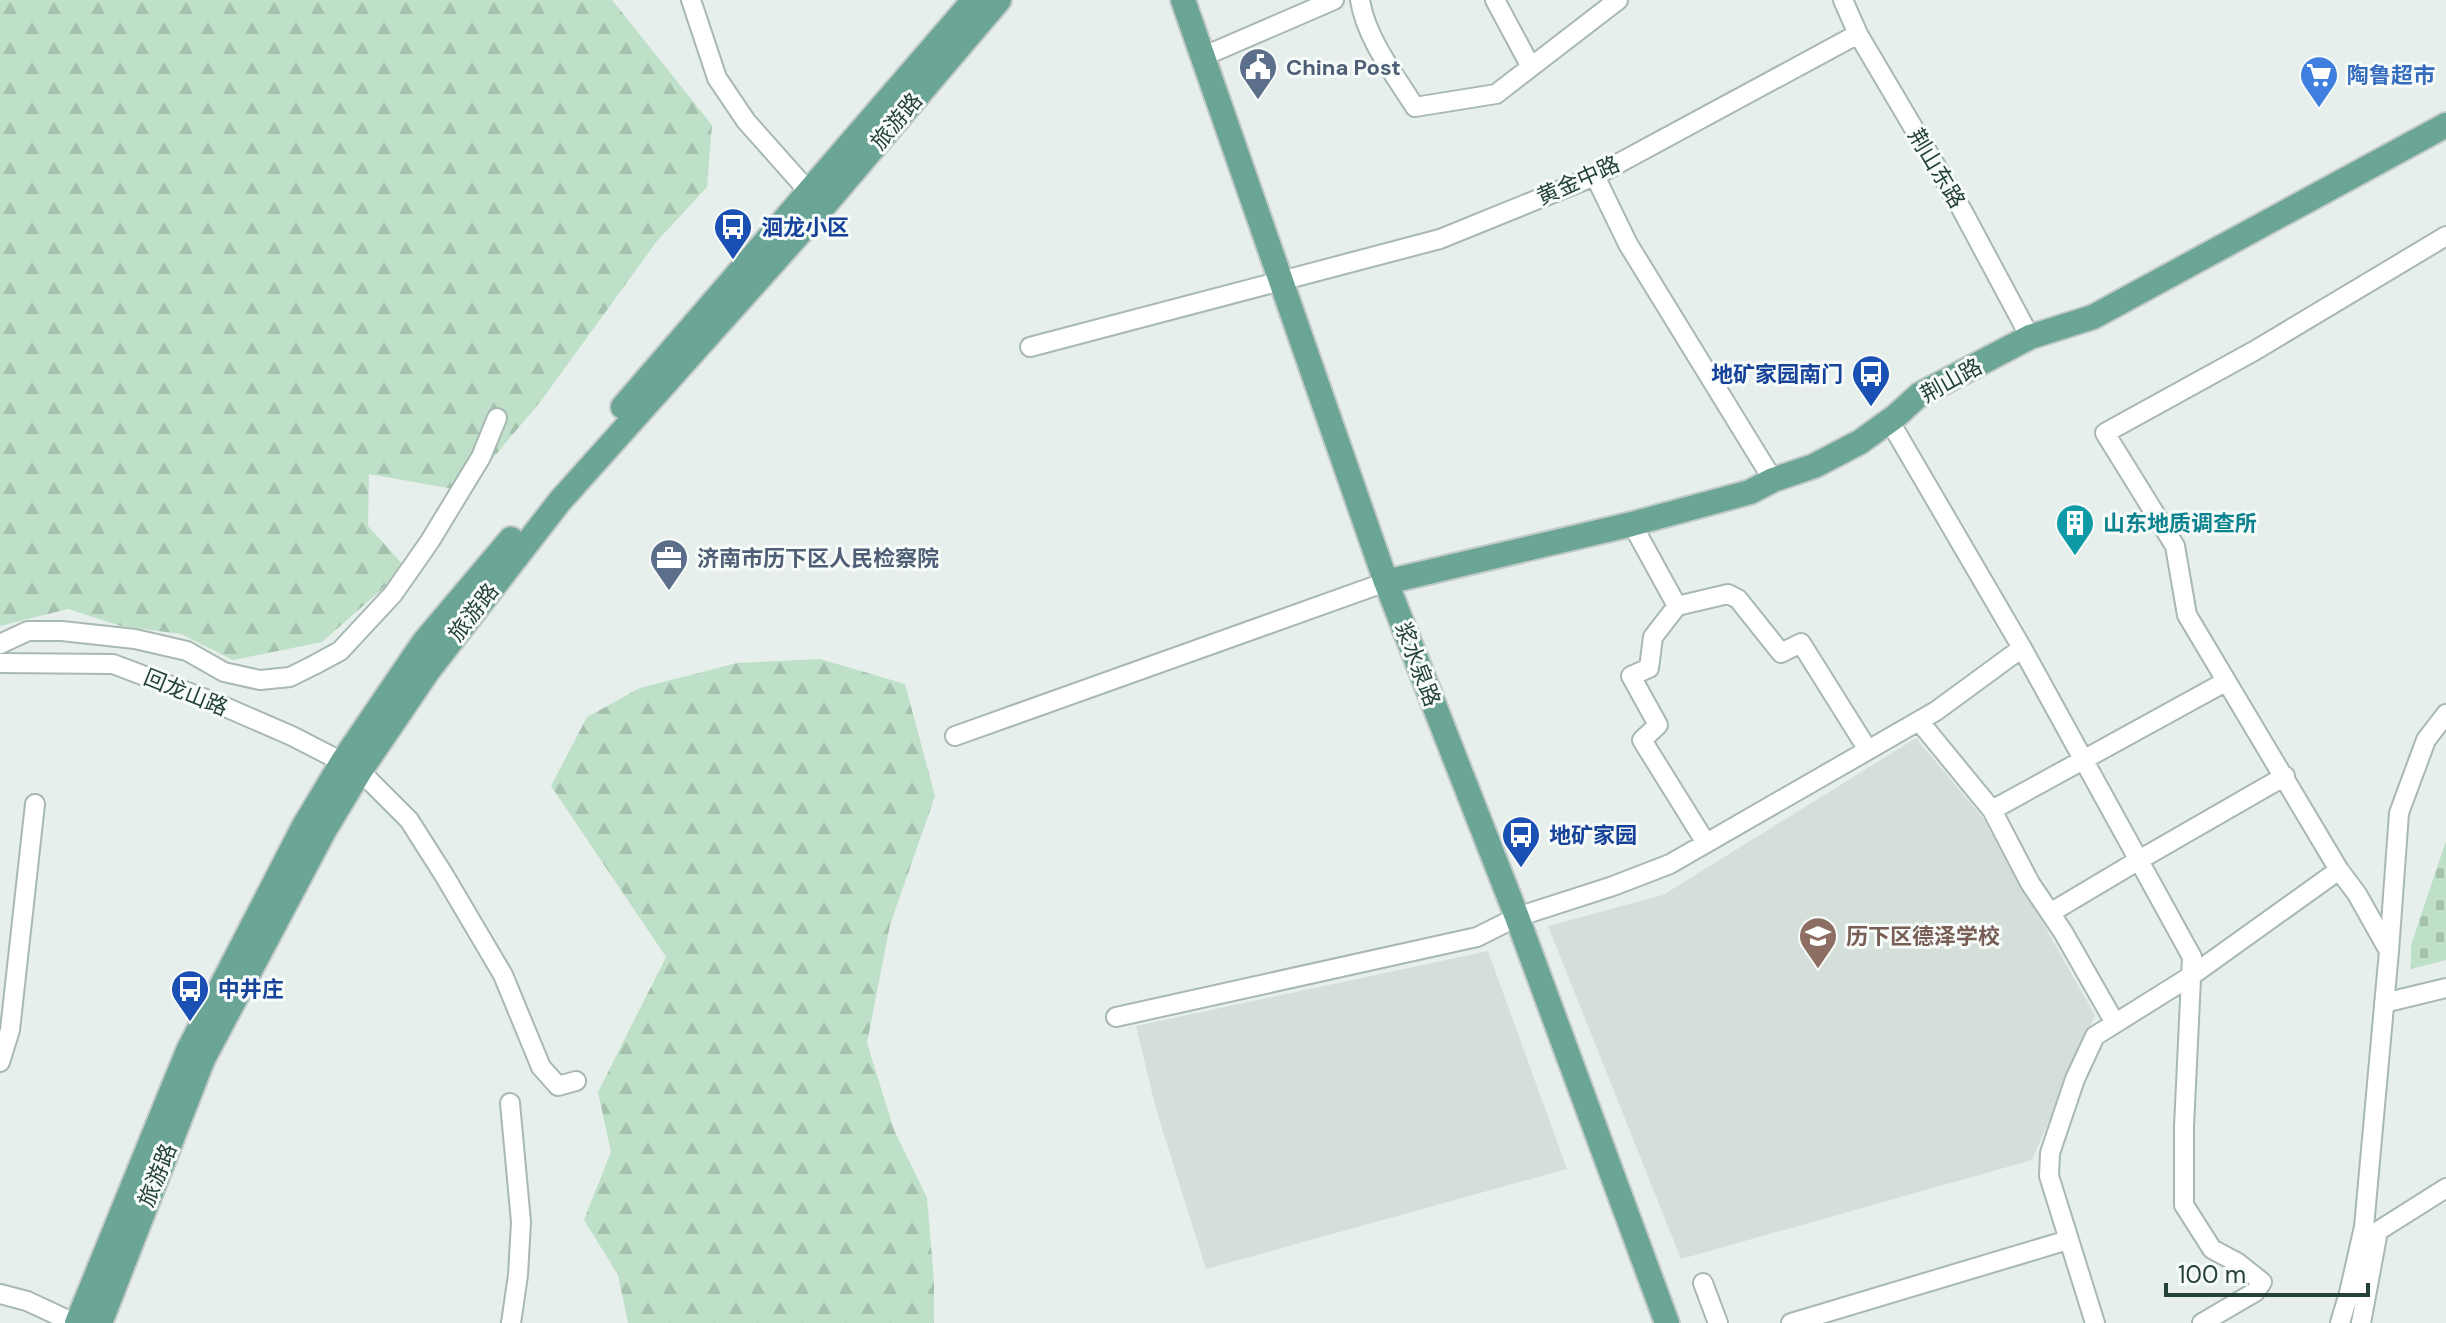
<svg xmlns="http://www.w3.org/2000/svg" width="2446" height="1323" viewBox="0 0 2446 1323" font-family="'DM Sans','Noto Sans SC',sans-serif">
<defs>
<pattern id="forest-firs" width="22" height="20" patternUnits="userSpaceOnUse" patternTransform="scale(2)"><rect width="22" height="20" fill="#bfe0c8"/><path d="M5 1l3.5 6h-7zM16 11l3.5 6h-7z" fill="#a4c1ad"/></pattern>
<pattern id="cemetery-stones" width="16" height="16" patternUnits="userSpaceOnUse" patternTransform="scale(2)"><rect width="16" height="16" fill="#bfe0c8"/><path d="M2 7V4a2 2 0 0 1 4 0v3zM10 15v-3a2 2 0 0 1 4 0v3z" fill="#a4c1ad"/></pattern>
</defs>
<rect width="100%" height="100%" fill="#e6efeb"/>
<path fill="#d4dfda" d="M 1916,738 L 1983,818 L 2095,1015 L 2032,1160 L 1681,1259 L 1548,926 L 1663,895 Z
M 1488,951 L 1567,1169 L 1206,1269 L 1156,1109 L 1136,1026 Z"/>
<path fill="url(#forest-firs)" d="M 0,0 L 612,0 L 712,125 L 707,187 L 657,241 L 541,401 L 465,491 L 369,474 L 368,526 L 406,568 L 322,642 L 233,660 L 181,634 L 121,626 L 68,609 L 0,626 Z
M 820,659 L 905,684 L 935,796 L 890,925 L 867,1043 L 894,1130 L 927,1198 L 934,1281 L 934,1323 L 628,1323 L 618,1275 L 584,1220 L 611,1152 L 598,1092 L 666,957 L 551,786 L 587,717 L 640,688 L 737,663 Z"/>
<path fill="url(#cemetery-stones)" d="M 2446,841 L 2446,960 L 2411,969 L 2411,945 Z"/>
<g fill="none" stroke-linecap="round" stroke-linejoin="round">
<g stroke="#a8b8b2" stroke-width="22">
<path id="minor" d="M 691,0 L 717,78 L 746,121 L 817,201
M 1360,0 C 1366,38 1394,74 1415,107 L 1496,94 L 1618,0
M 1495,0 L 1531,67
M 1843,0 L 1858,34 L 1962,210 L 2030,337
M 1202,57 L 1334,0
M 1595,176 L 1628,244 L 1773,480
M 1030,347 L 1440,239 L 1595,176 L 1858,34
M 1632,524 L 1677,606 L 1653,637 L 1649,668 L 1631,676 L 1658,725 L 1642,740 L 1706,843
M 1677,606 L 1728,594 L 1738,599 L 1781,653 L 1801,643 L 1868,750
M 0,644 L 28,631 L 62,631 L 135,639 L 187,651 L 224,672 L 260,680 L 290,677 L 314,665 L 340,651 L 393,594 L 430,541 L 481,457 L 497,418
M 2022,648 L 2192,957 L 2184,1127 L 2184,1205 L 2212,1249 L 2238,1263 L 2262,1282 L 2255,1292 L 2202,1323
M 0,663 L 113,664 L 216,703 L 292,736 L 360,771 L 409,820 L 444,875 L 503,975 L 541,1067 L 558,1086 L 576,1081
M 1919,721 L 1992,810 L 2030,883 L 2063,932 L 2115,1023
M 955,736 L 1386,582
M 1992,810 L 2225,682
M 2050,913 L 2139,860 L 2285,776
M 2389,951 L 2399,813 L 2426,740 L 2446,714
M 2384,1003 L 2446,988
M 1116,1017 L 1477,937 L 1517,917 L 1613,886 L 1670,864 L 1936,711 L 2022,648 L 1889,420
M 0,1062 L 10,1030 L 35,804
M 510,1103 L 521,1222 L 518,1275 L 511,1323
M 1703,1283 L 1718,1323
M 0,1294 L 27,1301 L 74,1323
M 1791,1323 L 2068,1240
M 2095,1323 L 2049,1176 L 2050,1153 L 2075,1079 L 2095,1036 L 2191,976 L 2339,870
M 2340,1323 L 2349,1293 L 2364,1227 L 2389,951 L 2357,894 L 2339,870 L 2187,615 L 2175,546 L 2105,433 L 2254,351 L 2446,236
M 2361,1323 L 2378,1231 L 2446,1188"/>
</g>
<g stroke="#c2cac8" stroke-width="28">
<path id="major" d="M 1183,0 L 1386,582 L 1517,917 L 1667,1323
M 623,407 L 974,0
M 1386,582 L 1632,524 L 1750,492 L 1773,480 L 1814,466 L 1860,442 L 1896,416 L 1919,395 L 2030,337 L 2093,317 L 2446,125
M 77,1323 L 188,1051 L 304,826 L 343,761 L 424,642 L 511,539
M 100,1323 L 203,1059 L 325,829 L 360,771 L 428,671 L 560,501 L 823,207 L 999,0"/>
</g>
<use href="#minor" stroke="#fff" stroke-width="18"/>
<use href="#major" stroke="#6aa596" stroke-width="24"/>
</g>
<defs>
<g id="civic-pin" transform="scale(2)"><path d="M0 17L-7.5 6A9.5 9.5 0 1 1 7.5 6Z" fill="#5c6f8a" stroke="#f7fbf9"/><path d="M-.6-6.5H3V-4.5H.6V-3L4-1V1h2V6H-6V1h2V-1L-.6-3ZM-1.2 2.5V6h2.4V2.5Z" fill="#fff"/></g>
<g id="supermarket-pin" transform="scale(2)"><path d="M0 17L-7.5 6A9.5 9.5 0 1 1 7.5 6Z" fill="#3f7fe0" stroke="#f7fbf9"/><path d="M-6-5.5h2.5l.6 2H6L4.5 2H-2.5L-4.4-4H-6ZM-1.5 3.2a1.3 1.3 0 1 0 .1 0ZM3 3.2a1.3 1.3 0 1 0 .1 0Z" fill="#fff"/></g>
<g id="bus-pin" transform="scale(2)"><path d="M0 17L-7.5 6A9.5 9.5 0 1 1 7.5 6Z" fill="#1a4fb4" stroke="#f7fbf9"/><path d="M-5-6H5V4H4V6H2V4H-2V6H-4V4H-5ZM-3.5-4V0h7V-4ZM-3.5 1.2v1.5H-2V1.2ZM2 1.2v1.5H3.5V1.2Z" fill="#fff"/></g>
<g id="building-pin" transform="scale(2)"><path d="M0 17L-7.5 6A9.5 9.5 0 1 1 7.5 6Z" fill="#0f9aa8" stroke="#f7fbf9"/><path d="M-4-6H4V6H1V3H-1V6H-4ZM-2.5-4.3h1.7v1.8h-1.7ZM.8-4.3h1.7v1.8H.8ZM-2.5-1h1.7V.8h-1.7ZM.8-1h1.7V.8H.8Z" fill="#fff"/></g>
<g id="office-pin" transform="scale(2)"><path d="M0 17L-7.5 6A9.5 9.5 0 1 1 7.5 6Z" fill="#5c6f8a" stroke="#f7fbf9"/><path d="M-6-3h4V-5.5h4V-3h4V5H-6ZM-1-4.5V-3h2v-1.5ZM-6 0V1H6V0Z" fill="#fff"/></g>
<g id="school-pin" transform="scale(2)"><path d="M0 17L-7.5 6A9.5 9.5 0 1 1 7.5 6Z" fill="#8d6e63" stroke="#f7fbf9"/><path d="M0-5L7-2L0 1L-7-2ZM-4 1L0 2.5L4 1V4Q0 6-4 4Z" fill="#fff"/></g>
</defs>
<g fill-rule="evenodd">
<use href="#civic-pin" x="1258" y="67"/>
<use href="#supermarket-pin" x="2319" y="75"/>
<use href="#bus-pin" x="733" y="227"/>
<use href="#bus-pin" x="1871" y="374"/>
<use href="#building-pin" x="2075" y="523"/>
<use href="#office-pin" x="669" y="558"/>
<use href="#bus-pin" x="1521" y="835"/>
<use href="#school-pin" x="1818" y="936"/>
<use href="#bus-pin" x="190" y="989"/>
</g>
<g text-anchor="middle" stroke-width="6" stroke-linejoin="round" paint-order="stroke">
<g font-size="22" font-weight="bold" fill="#4e5e75" stroke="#f7fbf9" text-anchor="start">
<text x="1286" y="75">China Post</text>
<text x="697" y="566">济南市历下区人民检察院</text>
</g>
<g font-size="22" font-weight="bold" fill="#366cbe" stroke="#f7fbf9" text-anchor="start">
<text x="2347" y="83">陶鲁超市</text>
</g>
<g font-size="22" fill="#24423a" stroke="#f7fbf9">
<text transform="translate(896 121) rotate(-50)" y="8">旅游路</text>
<text transform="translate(1937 168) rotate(59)" y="8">荆山东路</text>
<text transform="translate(1578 180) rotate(-24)" y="8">黄金中路</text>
<text transform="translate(1951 380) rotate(-29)" y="8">荆山路</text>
<text transform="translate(473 612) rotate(-52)" y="8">旅游路</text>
<text transform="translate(1418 664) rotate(69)" y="8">浆水泉路</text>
<text transform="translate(186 692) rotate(22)" y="8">回龙山路</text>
<text transform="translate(157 1175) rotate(-68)" y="8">旅游路</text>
</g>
<g font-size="22" font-weight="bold" fill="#164399" stroke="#f7fbf9" text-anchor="start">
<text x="761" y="235">洄龙小区</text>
<text x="1843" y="382" text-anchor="end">地矿家园南门</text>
<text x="1549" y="843">地矿家园</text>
<text x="218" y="997">中井庄</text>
</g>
<g font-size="22" font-weight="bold" fill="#0d838f" stroke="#f7fbf9" text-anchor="start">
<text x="2103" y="531">山东地质调查所</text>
</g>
<g font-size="22" font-weight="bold" fill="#785e54" stroke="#f7fbf9" text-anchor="start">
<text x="1846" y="944">历下区德泽学校</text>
</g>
</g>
<path d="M2166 1283v12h202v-12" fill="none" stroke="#24423a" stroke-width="4"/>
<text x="2178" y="1283" font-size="24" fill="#24423a" stroke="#f7fbf9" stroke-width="6" paint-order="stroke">100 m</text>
</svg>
